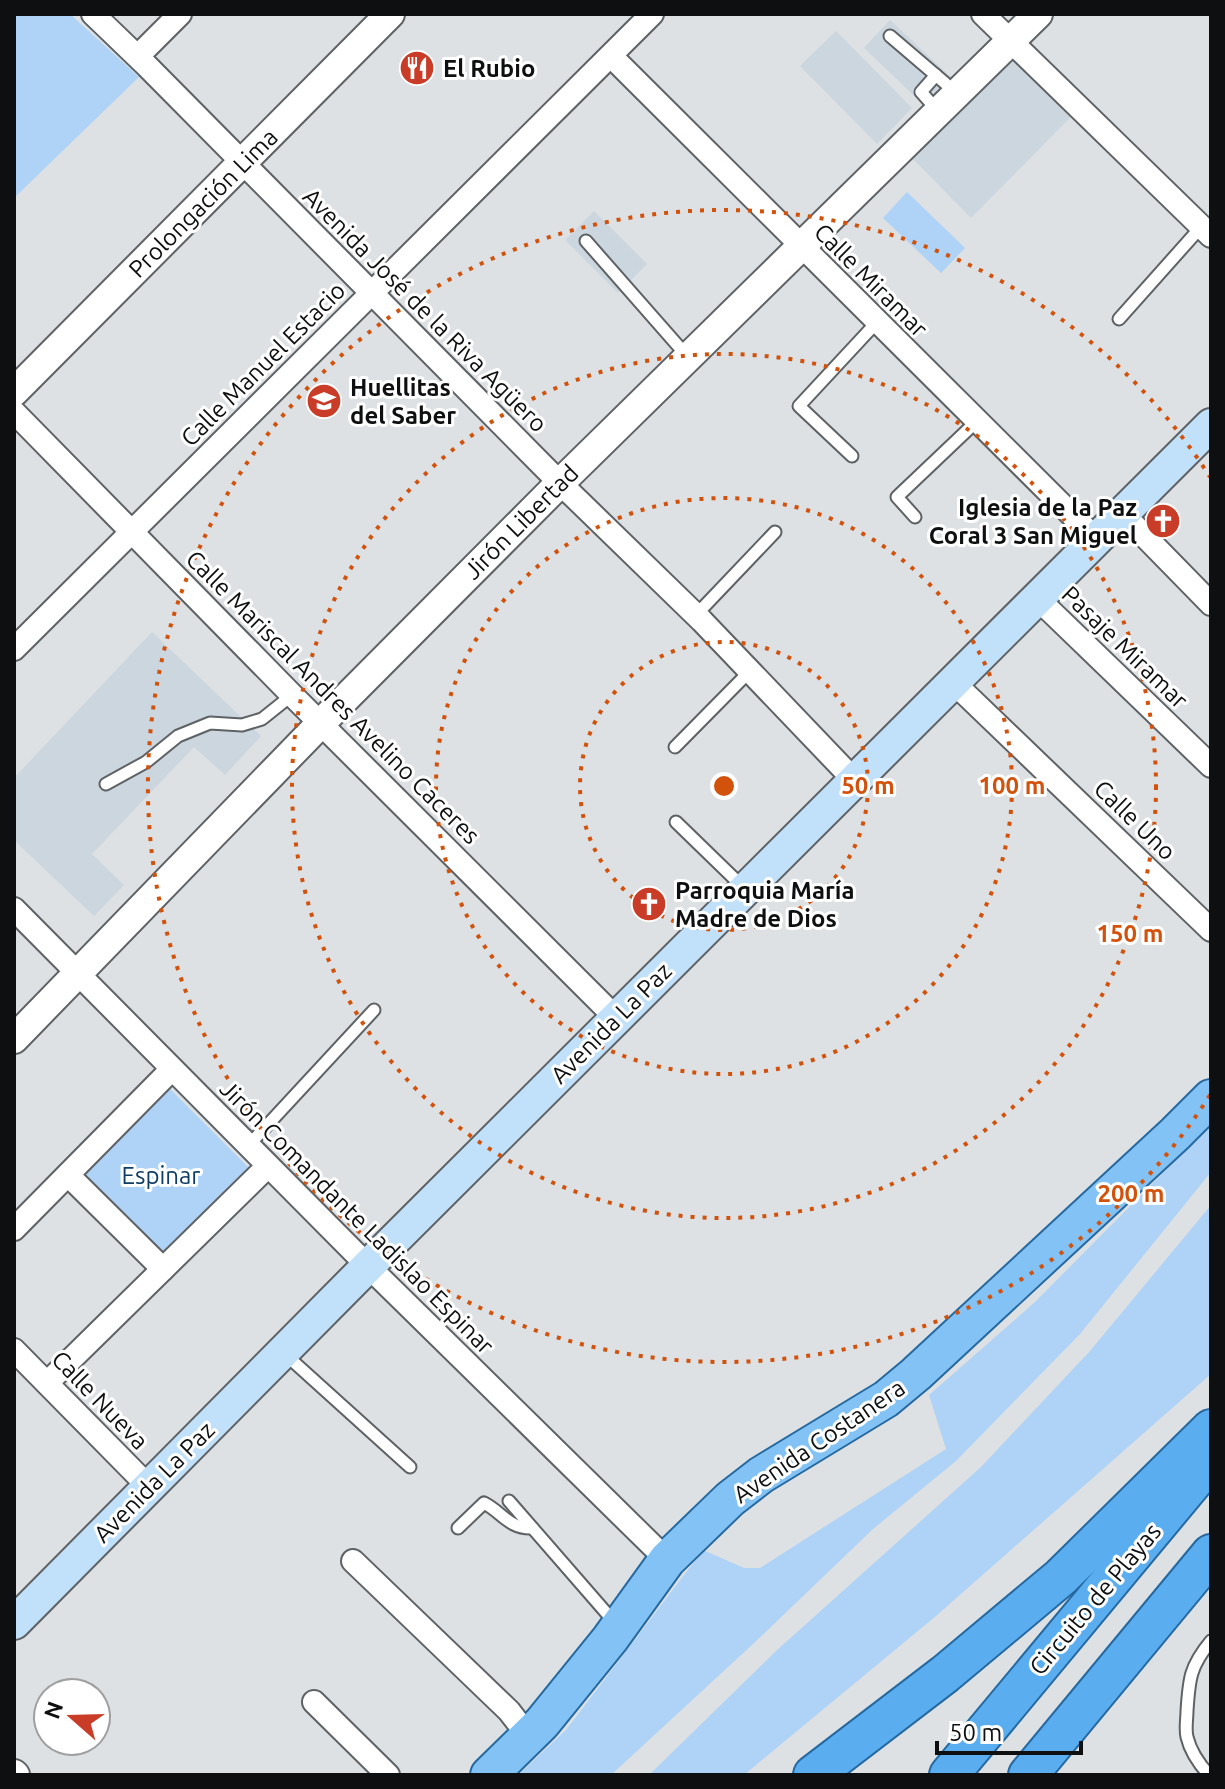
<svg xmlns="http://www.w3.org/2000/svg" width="1225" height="1789" font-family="Ubuntu,sans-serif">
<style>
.built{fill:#ccd6df}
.green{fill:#afd3f6}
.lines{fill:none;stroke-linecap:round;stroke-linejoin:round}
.service-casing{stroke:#5e6265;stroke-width:15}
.minor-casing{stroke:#5e6265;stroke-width:26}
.tertiary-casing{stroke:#5e6265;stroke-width:32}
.secondary-casing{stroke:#5e6265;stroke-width:36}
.primary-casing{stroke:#2569a0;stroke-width:40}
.trunk-casing{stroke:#2569a0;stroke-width:42}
.service{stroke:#fff;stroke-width:11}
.minor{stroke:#fff;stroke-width:22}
.tertiary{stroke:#fff;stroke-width:28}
.secondary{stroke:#c1e0fa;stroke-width:32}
.primary{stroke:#83c2f4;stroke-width:36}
.trunk{stroke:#5aaef0;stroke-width:38}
.ring{fill:none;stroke:#d2520c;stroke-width:4;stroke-dasharray:4 8}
.labels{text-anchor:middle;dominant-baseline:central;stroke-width:6;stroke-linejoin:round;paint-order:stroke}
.poi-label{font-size:24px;font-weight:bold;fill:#0e0f10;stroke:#fff;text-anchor:start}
.street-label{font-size:24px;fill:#0e0f10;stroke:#fff}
.park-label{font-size:24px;fill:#0e3d64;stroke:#fff}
.centre{fill:#d2520c;stroke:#fff;stroke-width:4}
.ring-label{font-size:24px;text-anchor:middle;font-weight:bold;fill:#d2520c;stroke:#fff;stroke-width:6;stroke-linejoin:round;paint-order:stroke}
</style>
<rect width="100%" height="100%" fill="#dde1e4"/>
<g class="built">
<polygon points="890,20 953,79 926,107 864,48"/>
<polygon points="836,31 912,108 877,144 800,66"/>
<polygon points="1012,57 1071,117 971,218 912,158"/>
<polygon points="594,211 647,264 618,293 565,240"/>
<polygon points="152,632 261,736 225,775 194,747 92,854 124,885 94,916 14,840 14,778"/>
</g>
<g class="green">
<polygon points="14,14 70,14 139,77 14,198"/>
<polygon points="907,192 965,248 941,273 883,218"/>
<polygon points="165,1084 251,1170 157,1265 71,1179"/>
<polygon points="1211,1122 1211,1172 1080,1334 956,1461 873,1529 753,1644 611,1775 518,1775 566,1730 703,1550 744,1568 760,1568 946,1449 929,1395 1035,1302 1161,1175"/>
<polygon points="1211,1205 1211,1374 936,1616 744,1775 649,1775 776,1651 981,1467 1090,1351"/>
</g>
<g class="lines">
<defs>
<g id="service">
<polyline points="890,36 945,83 955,94"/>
<polyline points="936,75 921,92 938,111"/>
<polyline points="586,241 687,356"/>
<polyline points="1119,319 1201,227"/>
<polyline points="852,456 799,406 877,322"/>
<polyline points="915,517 897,497 977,421"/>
<polyline points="696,615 775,532"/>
<polyline points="675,747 750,671"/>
<polyline points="106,784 146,762 178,736 210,723 242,725 262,719 292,695"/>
<polyline points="676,822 745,889"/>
<polyline points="248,1146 374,1010"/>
<polyline points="286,1355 410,1467"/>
<polyline points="509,1501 616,1624"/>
<path d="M458,1528L484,1503C502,1512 509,1529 532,1528"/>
<path d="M1209,1775C1200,1765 1190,1750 1187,1737C1185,1729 1187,1719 1187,1711C1189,1679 1190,1666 1211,1641"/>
</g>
<g id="minor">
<polyline points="93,14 147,66 560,483 702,621 854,780"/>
<polyline points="983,14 1211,236"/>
<polyline points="138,56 180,14"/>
<polyline points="611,56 1096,539"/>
<polyline points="14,412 292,695 616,1018"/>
<polyline points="1122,513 1211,604"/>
<polyline points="1037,598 1211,766"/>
<polyline points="14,649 652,14"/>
<polyline points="953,682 1211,930"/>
<polyline points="14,909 368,1266 667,1560"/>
<polyline points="68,1175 163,1269"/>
<polyline points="14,1229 172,1069"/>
<polyline points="14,1350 149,1487"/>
<polyline points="47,1383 268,1166"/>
<polyline points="353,1561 509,1711 529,1737"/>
<polyline points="314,1702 388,1775"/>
</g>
<g id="tertiary">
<polyline points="14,392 390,14"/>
<polyline points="14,1039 321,723 560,483 1038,14"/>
<polyline points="14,1774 15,1775"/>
</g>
<polyline id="secondary" points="14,1623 368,1266 1211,425"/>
<polyline id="primary" points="489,1775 542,1723 610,1639 667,1560 730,1499 761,1475 886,1399 916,1374 1175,1134 1211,1098"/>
<g id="trunk">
<polyline points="813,1775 945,1674 1061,1577 1211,1429"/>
<polyline points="949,1775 1211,1460"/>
<polyline points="1028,1775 1211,1554"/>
</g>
</defs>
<use href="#service" class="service-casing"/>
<use href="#minor" class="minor-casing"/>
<use href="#tertiary" class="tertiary-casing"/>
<use href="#secondary" class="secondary-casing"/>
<use href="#primary" class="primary-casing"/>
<use href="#trunk" class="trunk-casing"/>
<use href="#service" class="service"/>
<use href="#minor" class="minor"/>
<use href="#tertiary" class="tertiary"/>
<use href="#secondary" class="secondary"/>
<use href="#primary" class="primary"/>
<use href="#trunk" class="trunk"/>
</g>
<g class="ring">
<circle cx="724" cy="786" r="144"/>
<circle cx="724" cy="786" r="288"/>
<circle cx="724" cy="786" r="432"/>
<path d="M1210 1095A576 576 0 1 1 1210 477"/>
</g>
<defs>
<symbol id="restaurant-disc" viewBox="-11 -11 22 22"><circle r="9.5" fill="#c93d28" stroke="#fff"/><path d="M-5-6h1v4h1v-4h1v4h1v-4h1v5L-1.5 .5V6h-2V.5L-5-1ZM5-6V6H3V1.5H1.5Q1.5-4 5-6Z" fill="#fff"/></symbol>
<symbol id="school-disc" viewBox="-11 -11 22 22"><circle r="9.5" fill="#c93d28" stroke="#fff"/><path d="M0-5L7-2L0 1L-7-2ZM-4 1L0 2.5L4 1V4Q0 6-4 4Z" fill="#fff"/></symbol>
<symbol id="church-disc" viewBox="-11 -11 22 22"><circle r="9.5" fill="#c93d28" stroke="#fff"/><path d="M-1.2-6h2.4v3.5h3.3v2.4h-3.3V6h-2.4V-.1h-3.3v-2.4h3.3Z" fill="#fff"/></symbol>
</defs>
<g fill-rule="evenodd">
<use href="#restaurant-disc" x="397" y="48" width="40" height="40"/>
<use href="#school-disc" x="304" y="381" width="40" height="40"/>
<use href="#church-disc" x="1143" y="501" width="40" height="40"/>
<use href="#church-disc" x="629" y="884" width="40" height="40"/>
</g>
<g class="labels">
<g class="poi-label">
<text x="443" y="68">El Rubio</text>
<text x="350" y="387">Huellitas<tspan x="350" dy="28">del Saber</tspan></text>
<text x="1137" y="507" text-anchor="end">Iglesia de la Paz<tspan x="1137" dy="28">Coral 3 San Miguel</tspan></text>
<text x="675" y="890">Parroquia María<tspan x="675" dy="28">Madre de Dios</tspan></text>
</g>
<g class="street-label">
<text transform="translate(203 203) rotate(-45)">Prolongación Lima</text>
<text transform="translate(871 280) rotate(45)">Calle Miramar</text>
<text transform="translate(425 310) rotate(45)">Avenida José de la Riva Agüero</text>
<text transform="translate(263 364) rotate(-45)">Calle Manuel Estacio</text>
<text transform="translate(521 522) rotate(-45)">Jirón Libertad</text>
<text transform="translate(1125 647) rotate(44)">Pasaje Miramar</text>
<text transform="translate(333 697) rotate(45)">Calle Mariscal Andres Avelino Caceres</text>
<text transform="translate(1135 820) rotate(44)">Calle Uno</text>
<text transform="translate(611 1023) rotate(-45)">Avenida La Paz</text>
<text transform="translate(357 1217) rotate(45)">Jirón Comandante Ladislao Espinar</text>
<text transform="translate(100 1400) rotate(46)">Calle Nueva</text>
<text transform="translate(819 1441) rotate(-34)">Avenida Costanera</text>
<text transform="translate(154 1482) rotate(-45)">Avenida La Paz</text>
<text transform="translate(1095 1599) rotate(-50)">Circuito de Playas</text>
</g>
<g class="park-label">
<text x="161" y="1175">Espinar</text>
</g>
</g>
<circle cx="724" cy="786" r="12" class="centre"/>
<g class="ring-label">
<text x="868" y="794">50 m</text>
<text x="1012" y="794">100 m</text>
<text x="1130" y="942">150 m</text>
<text x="1131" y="1202">200 m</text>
</g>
<rect width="1225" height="1789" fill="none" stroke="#0e0f10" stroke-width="32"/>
<g transform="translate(72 1717) rotate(290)"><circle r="38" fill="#ffffff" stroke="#9f9f9f" stroke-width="2"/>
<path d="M0-6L14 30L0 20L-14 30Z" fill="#c93d28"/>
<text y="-12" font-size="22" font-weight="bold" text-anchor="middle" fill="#0e0f10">N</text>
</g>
<path d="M937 1741v12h144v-12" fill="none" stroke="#0e0f10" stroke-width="4"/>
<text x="949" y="1741" font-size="24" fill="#0e0f10" stroke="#ffffff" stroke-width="6" paint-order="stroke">50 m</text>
</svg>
